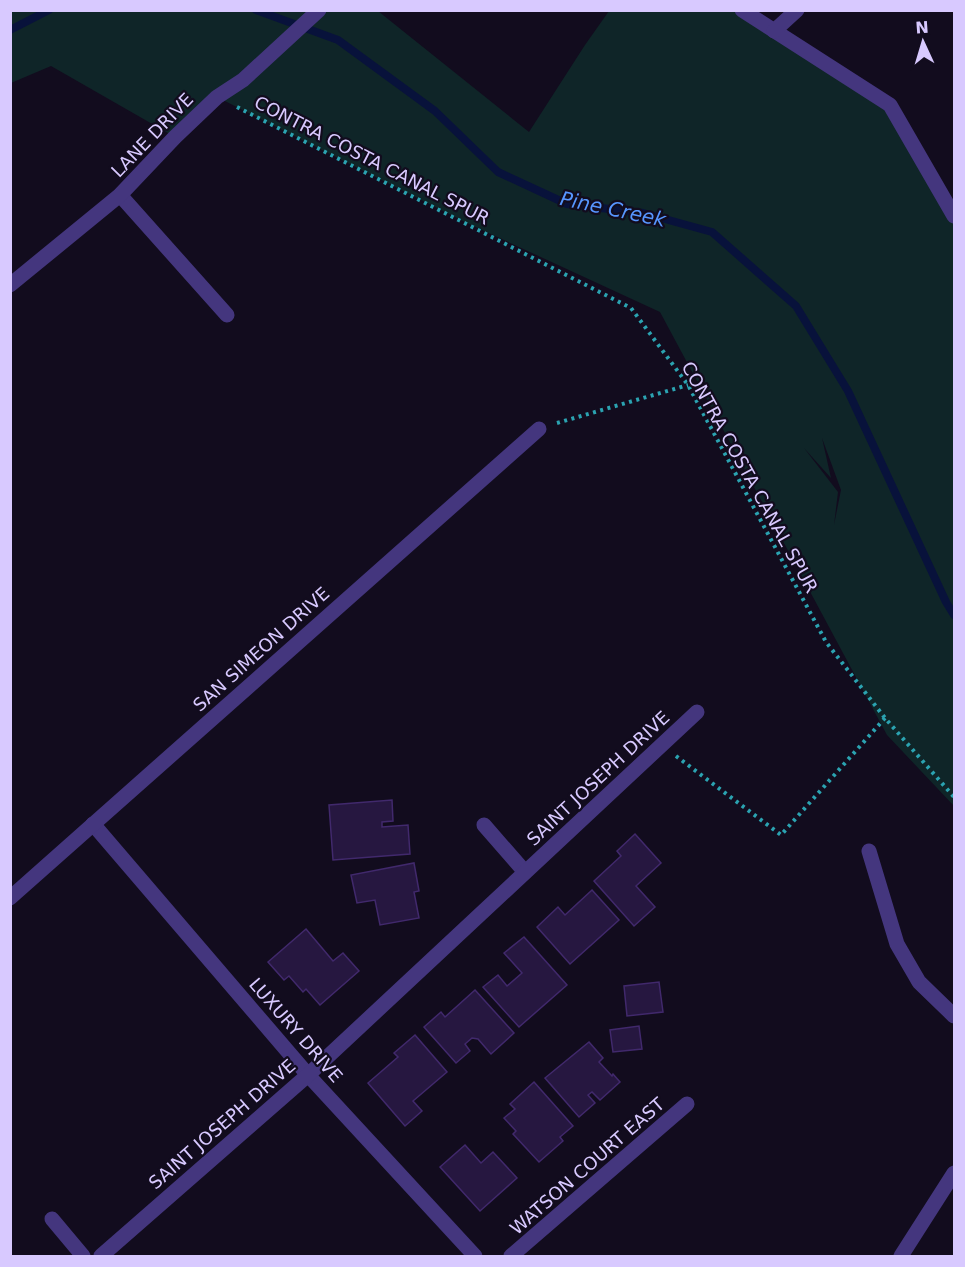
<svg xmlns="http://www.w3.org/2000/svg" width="965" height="1267" font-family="'DejaVu Sans',sans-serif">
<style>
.green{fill:#0f2528;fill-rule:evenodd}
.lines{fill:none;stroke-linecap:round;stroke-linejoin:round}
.stream{stroke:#08123b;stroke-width:8}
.building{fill:#261740;stroke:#41296c;stroke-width:1.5}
.path{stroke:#2ba3b1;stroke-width:4;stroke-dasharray:3 4.5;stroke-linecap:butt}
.minor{stroke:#44367e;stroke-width:15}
.labels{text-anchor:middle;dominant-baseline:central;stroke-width:4.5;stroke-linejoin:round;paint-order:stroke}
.street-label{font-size:18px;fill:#d8c9ff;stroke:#120c1e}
.water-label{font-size:20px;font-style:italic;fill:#5796ff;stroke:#120c1e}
</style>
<rect width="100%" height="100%" fill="#120c1e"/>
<path class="green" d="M10,11H378L529,132L585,45L609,11H742L890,105L954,216V806L887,735L660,312L467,223L217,97L175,137L51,66L11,83ZM822,438L841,490L834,525L838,492L804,448L831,478Z"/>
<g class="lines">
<g class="stream">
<polyline points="256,10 338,40 435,111 498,172 567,204 643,213 712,232 796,306 848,391 946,602 954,615"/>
<polyline points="10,30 49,10"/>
</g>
</g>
<g class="building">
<polygon points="392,800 393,821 382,822 382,827 408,825 410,854 333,860 329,805"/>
<polygon points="635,834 661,863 636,886 655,907 634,926 594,881 621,856 617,851"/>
<polygon points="414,863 419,891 414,892 419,918 380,925 375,900 357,903 351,875"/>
<polygon points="592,890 619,920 570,964 537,927 558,907 565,915"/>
<polygon points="306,929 333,961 343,953 359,971 320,1005 306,989 303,992 289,976 284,980 268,962"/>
<polygon points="524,937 567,985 519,1027 483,987 498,975 507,986 522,973 504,953"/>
<polygon points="659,982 663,1012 627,1016 624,986"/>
<polygon points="475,990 514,1033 491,1054 478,1039 472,1038 465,1044 470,1051 456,1063 424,1027 441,1012 445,1017"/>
<polygon points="639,1026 642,1049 613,1052 610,1030"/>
<polygon points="415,1035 447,1072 413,1101 422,1111 405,1126 368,1083 398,1057 394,1053"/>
<polygon points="589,1042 603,1058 599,1062 612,1076 613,1074 620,1082 600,1100 592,1092 588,1095 595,1103 579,1117 545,1078"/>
<polygon points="534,1082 573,1126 560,1137 563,1141 539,1162 513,1134 516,1131 504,1118 515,1109 510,1104"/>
<polygon points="465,1145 481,1163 493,1152 517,1178 480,1211 440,1167"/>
</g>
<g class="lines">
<g class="path">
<polyline points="237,107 631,308 688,385 826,642 885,718 954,797"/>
<polyline points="557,423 688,385"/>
<polyline points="676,756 781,835 885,718"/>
</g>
<g class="minor">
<polyline points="742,10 890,105 954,216"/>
<polyline points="774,31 797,10"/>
<polyline points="120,195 227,315"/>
<polyline points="10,285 120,195 175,137 217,97 243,80 319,10"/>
<polyline points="93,824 308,1075 475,1256"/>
<polyline points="484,825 525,872"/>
<polyline points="869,851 897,944 919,982 954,1016"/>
<polyline points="10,898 539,429"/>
<polyline points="52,1219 83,1256"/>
<polyline points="101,1256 308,1075 697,712"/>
<polyline points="511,1256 687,1104"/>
<polyline points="901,1256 954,1173"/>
</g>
</g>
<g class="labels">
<g class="street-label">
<text transform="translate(152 135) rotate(-46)">LANE DRIVE</text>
<text transform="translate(372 160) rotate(27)">CONTRA COSTA CANAL SPUR</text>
<text transform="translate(750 477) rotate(61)">CONTRA COSTA CANAL SPUR</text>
<text transform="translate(261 649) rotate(-42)">SAN SIMEON DRIVE</text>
<text transform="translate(598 778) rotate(-43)">SAINT JOSEPH DRIVE</text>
<text transform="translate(296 1030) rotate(49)">LUXURY DRIVE</text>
<text transform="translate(222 1124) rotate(-41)">SAINT JOSEPH DRIVE</text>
<text transform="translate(587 1166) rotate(-41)">WATSON COURT EAST</text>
</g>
<g class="water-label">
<text transform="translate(613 209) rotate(12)">Pine Creek</text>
</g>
</g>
<rect width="965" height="1267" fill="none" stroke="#d8c9ff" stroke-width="24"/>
<g transform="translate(923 42) rotate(356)" stroke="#120c1e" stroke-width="4.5" paint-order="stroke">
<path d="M0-4.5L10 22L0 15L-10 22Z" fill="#d8c9ff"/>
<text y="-9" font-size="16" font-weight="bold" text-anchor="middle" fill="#d8c9ff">N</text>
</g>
</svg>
